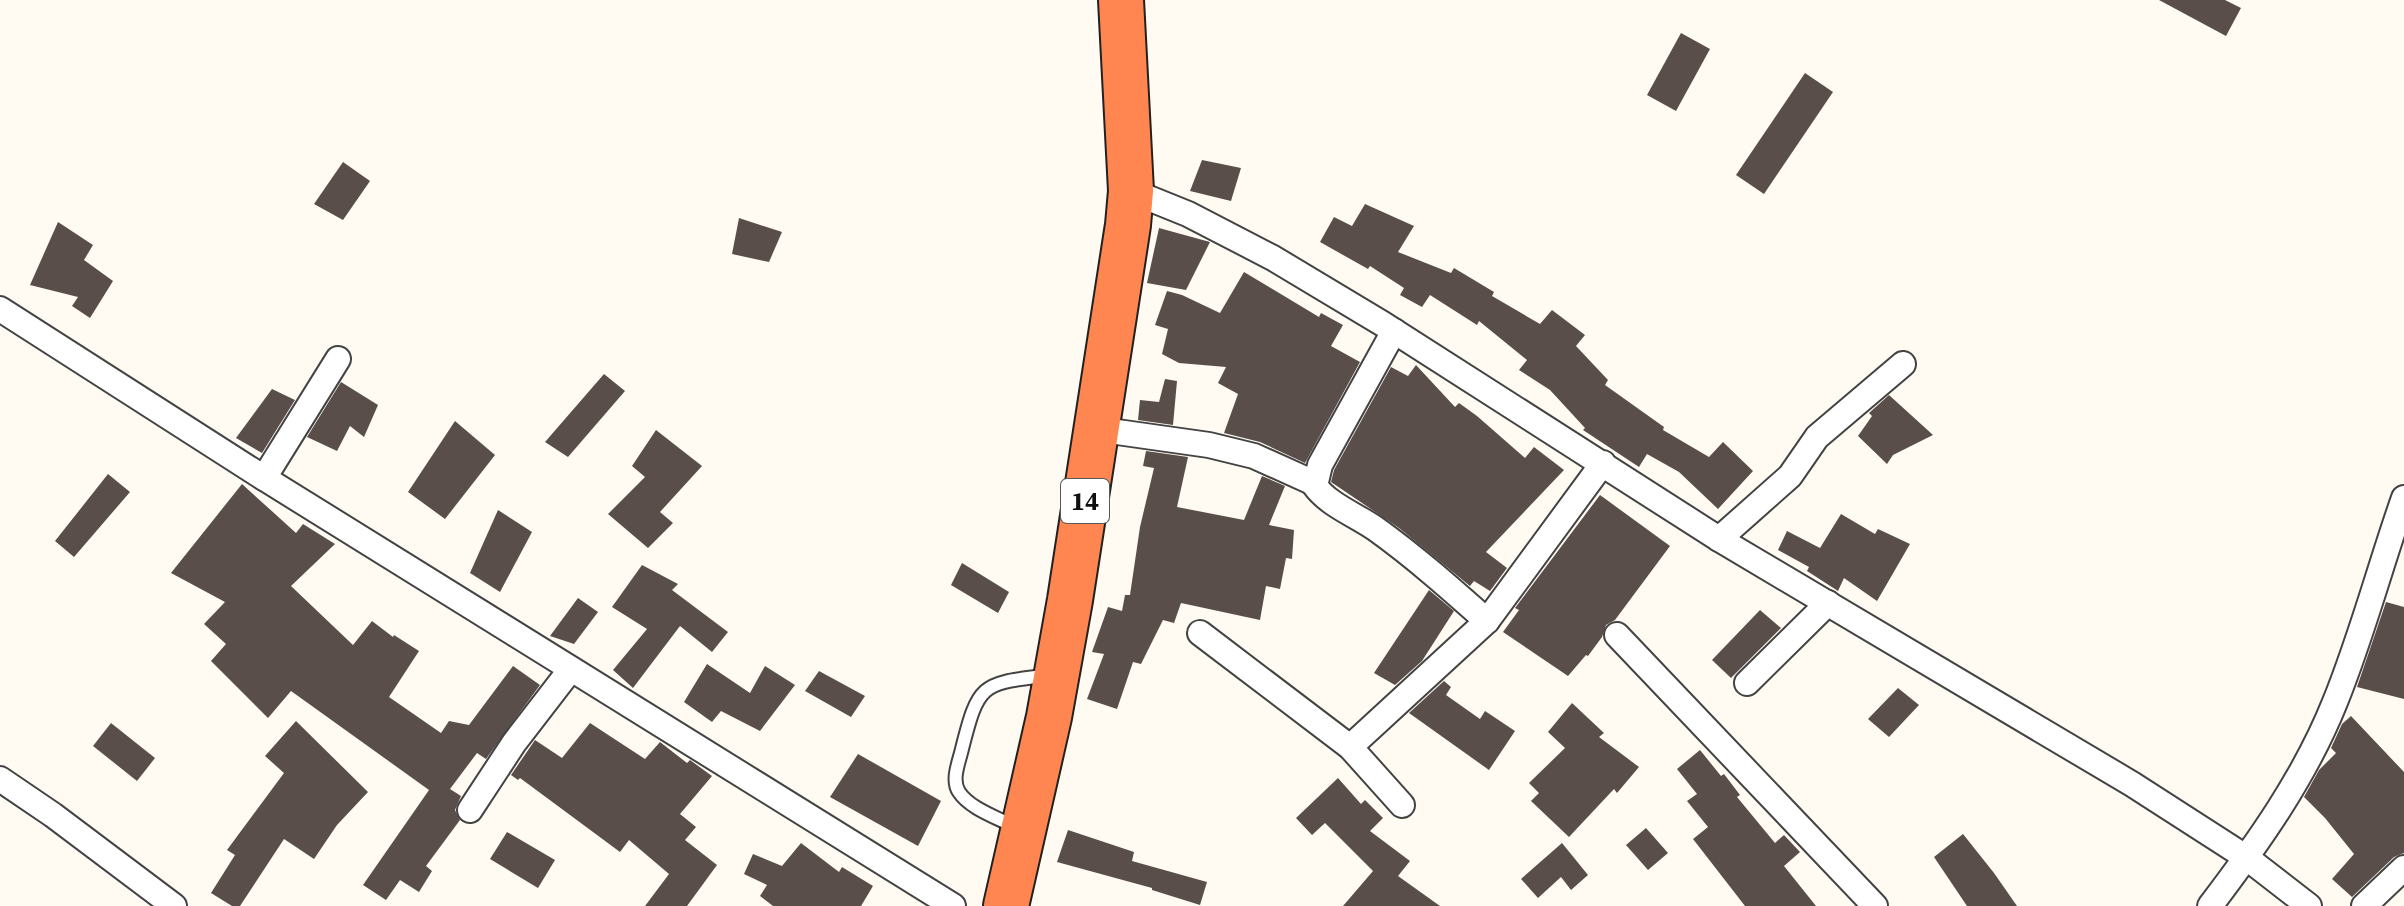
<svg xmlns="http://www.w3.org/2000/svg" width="2404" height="906" font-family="'Source Serif 4',serif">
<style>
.building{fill:#5a4e4b}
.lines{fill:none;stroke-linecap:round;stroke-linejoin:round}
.lane-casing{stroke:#434343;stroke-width:16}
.street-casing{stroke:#434343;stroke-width:28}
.highway-casing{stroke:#212121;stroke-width:48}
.lane{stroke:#fff;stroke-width:12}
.street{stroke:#fff;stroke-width:24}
.highway{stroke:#ff8650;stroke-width:44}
.labels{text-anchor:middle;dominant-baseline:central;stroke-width:8;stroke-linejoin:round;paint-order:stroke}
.shield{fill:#fff;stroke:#585858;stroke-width:2}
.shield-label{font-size:26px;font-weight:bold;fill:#101010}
</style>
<rect width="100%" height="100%" fill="#fffbf2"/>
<g class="building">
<polygon points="2159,0 2225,0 2241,8 2226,36"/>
<polygon points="1681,33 1710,49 1676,111 1647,95"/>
<polygon points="1805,73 1833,92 1764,194 1736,175"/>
<polygon points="1202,160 1241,168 1231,201 1190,191"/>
<polygon points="343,162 370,181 343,220 314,204"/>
<polygon points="1365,204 1414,226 1398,252 1451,273 1454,268 1494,292 1492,296 1540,324 1552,310 1585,335 1576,346 1608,380 1605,385 1664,427 1663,430 1709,457 1723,442 1753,471 1718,509 1679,472 1647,454 1639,467 1583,430 1585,428 1550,390 1519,370 1527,360 1479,321 1477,325 1430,295 1422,307 1400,295 1404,288 1370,266 1368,269 1320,242 1334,217 1352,226"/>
<polygon points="739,218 782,232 769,262 732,254"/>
<polygon points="58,222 93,245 84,260 113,281 90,318 72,306 78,297 30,285"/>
<polygon points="1159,228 1210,242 1186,290 1147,283"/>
<polygon points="1244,272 1319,317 1321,313 1343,325 1331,346 1360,362 1305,463 1260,442 1224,433 1238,394 1218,383 1226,367 1179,363 1162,354 1168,329 1155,325 1167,291 1182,295 1220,313"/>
<polygon points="1416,365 1455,407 1459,403 1477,416 1525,458 1534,447 1564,470 1486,552 1507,568 1490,591 1474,581 1470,586 1399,528 1331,482 1334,470 1391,367 1408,376"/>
<polygon points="604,374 625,391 568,457 545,442"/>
<polygon points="1165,379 1177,381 1173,425 1138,420 1140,400 1159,402"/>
<polygon points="341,382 378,405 364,437 350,426 337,451 307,437"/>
<polygon points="272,389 295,400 262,453 236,438"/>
<polygon points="1889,395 1933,435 1893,455 1887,464 1858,436 1872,416 1869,413"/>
<polygon points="455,421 495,455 445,519 408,492"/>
<polygon points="656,430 702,466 660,512 673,523 648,548 608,514 645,477 632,466"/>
<polygon points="1146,451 1188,457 1177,507 1244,520 1262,476 1285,486 1269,525 1294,530 1292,559 1286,558 1280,589 1266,586 1260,620 1181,603 1174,623 1163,620 1141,664 1133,662 1117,709 1087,699 1104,654 1092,652 1108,607 1122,611 1125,595 1130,595 1140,527 1154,468 1143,466"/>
<polygon points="108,474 130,492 74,557 55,541"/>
<polygon points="242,484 296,533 303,524 335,544 291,586 353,645 372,621 393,637 394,635 419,651 389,697 441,733 449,721 469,725 513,666 540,685 486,759 477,753 450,789 461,796 455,810 460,820 426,866 432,871 419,892 400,880 386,900 363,885 429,790 291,691 268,718 211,661 226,644 204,624 225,602 171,573"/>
<polygon points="1600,495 1670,546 1615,620 1606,625 1602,637 1588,656 1586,655 1568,676 1503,632 1519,610 1515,608"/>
<polygon points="498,510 532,532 500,592 470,573"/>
<polygon points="1841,514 1875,534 1878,529 1910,544 1877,601 1844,578 1838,591 1807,571 1809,567 1778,550 1787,531 1820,548"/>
<polygon points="962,563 1009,592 998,613 951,585"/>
<polygon points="642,565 678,584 672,590 728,632 712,652 680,626 633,688 613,670 647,629 612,607"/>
<polygon points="1429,590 1454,611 1422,661 1395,685 1374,673"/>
<polygon points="578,598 598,612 574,644 550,636"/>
<polygon points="2386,602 2404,607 2404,699 2357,687"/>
<polygon points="1760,610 1781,628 1731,678 1712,660"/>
<polygon points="707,664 750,693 765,666 795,685 760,731 721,711 712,722 684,702"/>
<polygon points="819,671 865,696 851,717 805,691"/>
<polygon points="1444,681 1451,687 1446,695 1480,719 1485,711 1515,731 1489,770 1409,713"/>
<polygon points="1898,688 1919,705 1889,737 1868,719"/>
<polygon points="1572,703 1604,733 1599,737 1639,767 1617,793 1614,789 1569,837 1531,801 1539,793 1529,783 1565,748 1548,732"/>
<polygon points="2351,716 2404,772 2404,853 2394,857 2352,897 2332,879 2354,854 2325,818 2304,797 2319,770 2336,753 2331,748 2342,724"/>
<polygon points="296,721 368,792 337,825 314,859 284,839 240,906 232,906 211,893 235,855 227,850 284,773 265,756"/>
<polygon points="111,723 155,758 137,781 93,746"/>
<polygon points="590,723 645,759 660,742 687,763 690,760 712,776 680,814 696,827 685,840 717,865 687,906 645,906 669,874 629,840 620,852 520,778 518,780 511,775 535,740 562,758"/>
<polygon points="1700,750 1721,776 1724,774 1740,795 1737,797 1775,843 1784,835 1800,852 1784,866 1816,906 1745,906 1693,839 1708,827 1687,801 1697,794 1677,769"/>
<polygon points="858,754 941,801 918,846 830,797"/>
<polygon points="1338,778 1361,804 1365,800 1383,818 1370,831 1410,861 1398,876 1440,906 1343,906 1373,871 1325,823 1312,835 1296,818"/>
<polygon points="1646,828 1668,853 1648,870 1626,845"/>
<polygon points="1068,830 1134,852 1132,861 1207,882 1200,905 1152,890 1152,888 1057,862"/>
<polygon points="507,832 555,860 538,888 490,859"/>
<polygon points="1963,834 1994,873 2017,906 1967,906 1934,857"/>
<polygon points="801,843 839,872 842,867 873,886 861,906 773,906 760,896 767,885 744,874 753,854 782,866"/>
<polygon points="1562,843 1588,875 1571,890 1561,877 1538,898 1521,879"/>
</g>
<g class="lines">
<defs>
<path id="lane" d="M1017,828C999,818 970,809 959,792C951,780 959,762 962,749C979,681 982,684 1050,675"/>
<g id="street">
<polyline points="1131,191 1188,214 1273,258 1383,324 1719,539 2132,784 2247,858 2309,906"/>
<polyline points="0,309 264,478 953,906"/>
<path d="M1394,331L1320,465L1315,486C1329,505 1356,515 1376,529C1415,557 1451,589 1487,621"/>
<polyline points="1096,429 1209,445 1254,456 1314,483"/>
<polyline points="264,478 338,359"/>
<polyline points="1719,539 1790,476 1817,437 1903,364"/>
<polyline points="1200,633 1350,747 1402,805"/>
<polyline points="1617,635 1875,906"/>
<polyline points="1747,683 1828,603"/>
<polyline points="1350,747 1487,621 1603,463"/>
<polyline points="0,779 53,815 174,906"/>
<polyline points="470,810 514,743 571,669"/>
<path d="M2210,906C2258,843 2305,777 2335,702C2362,636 2380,566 2404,498"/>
<polyline points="2364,906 2404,868"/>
</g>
<polyline id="highway" points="1006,906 1049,717 1070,600 1128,225 1131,191 1121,0"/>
</defs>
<use href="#lane" class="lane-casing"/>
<use href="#street" class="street-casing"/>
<use href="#highway" class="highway-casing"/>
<use href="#lane" class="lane"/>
<use href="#street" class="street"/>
<use href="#highway" class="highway"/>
</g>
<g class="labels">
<rect class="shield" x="1061" y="479" width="48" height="44" rx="6"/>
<g class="shield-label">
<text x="1085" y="501">14</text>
</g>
</g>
</svg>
